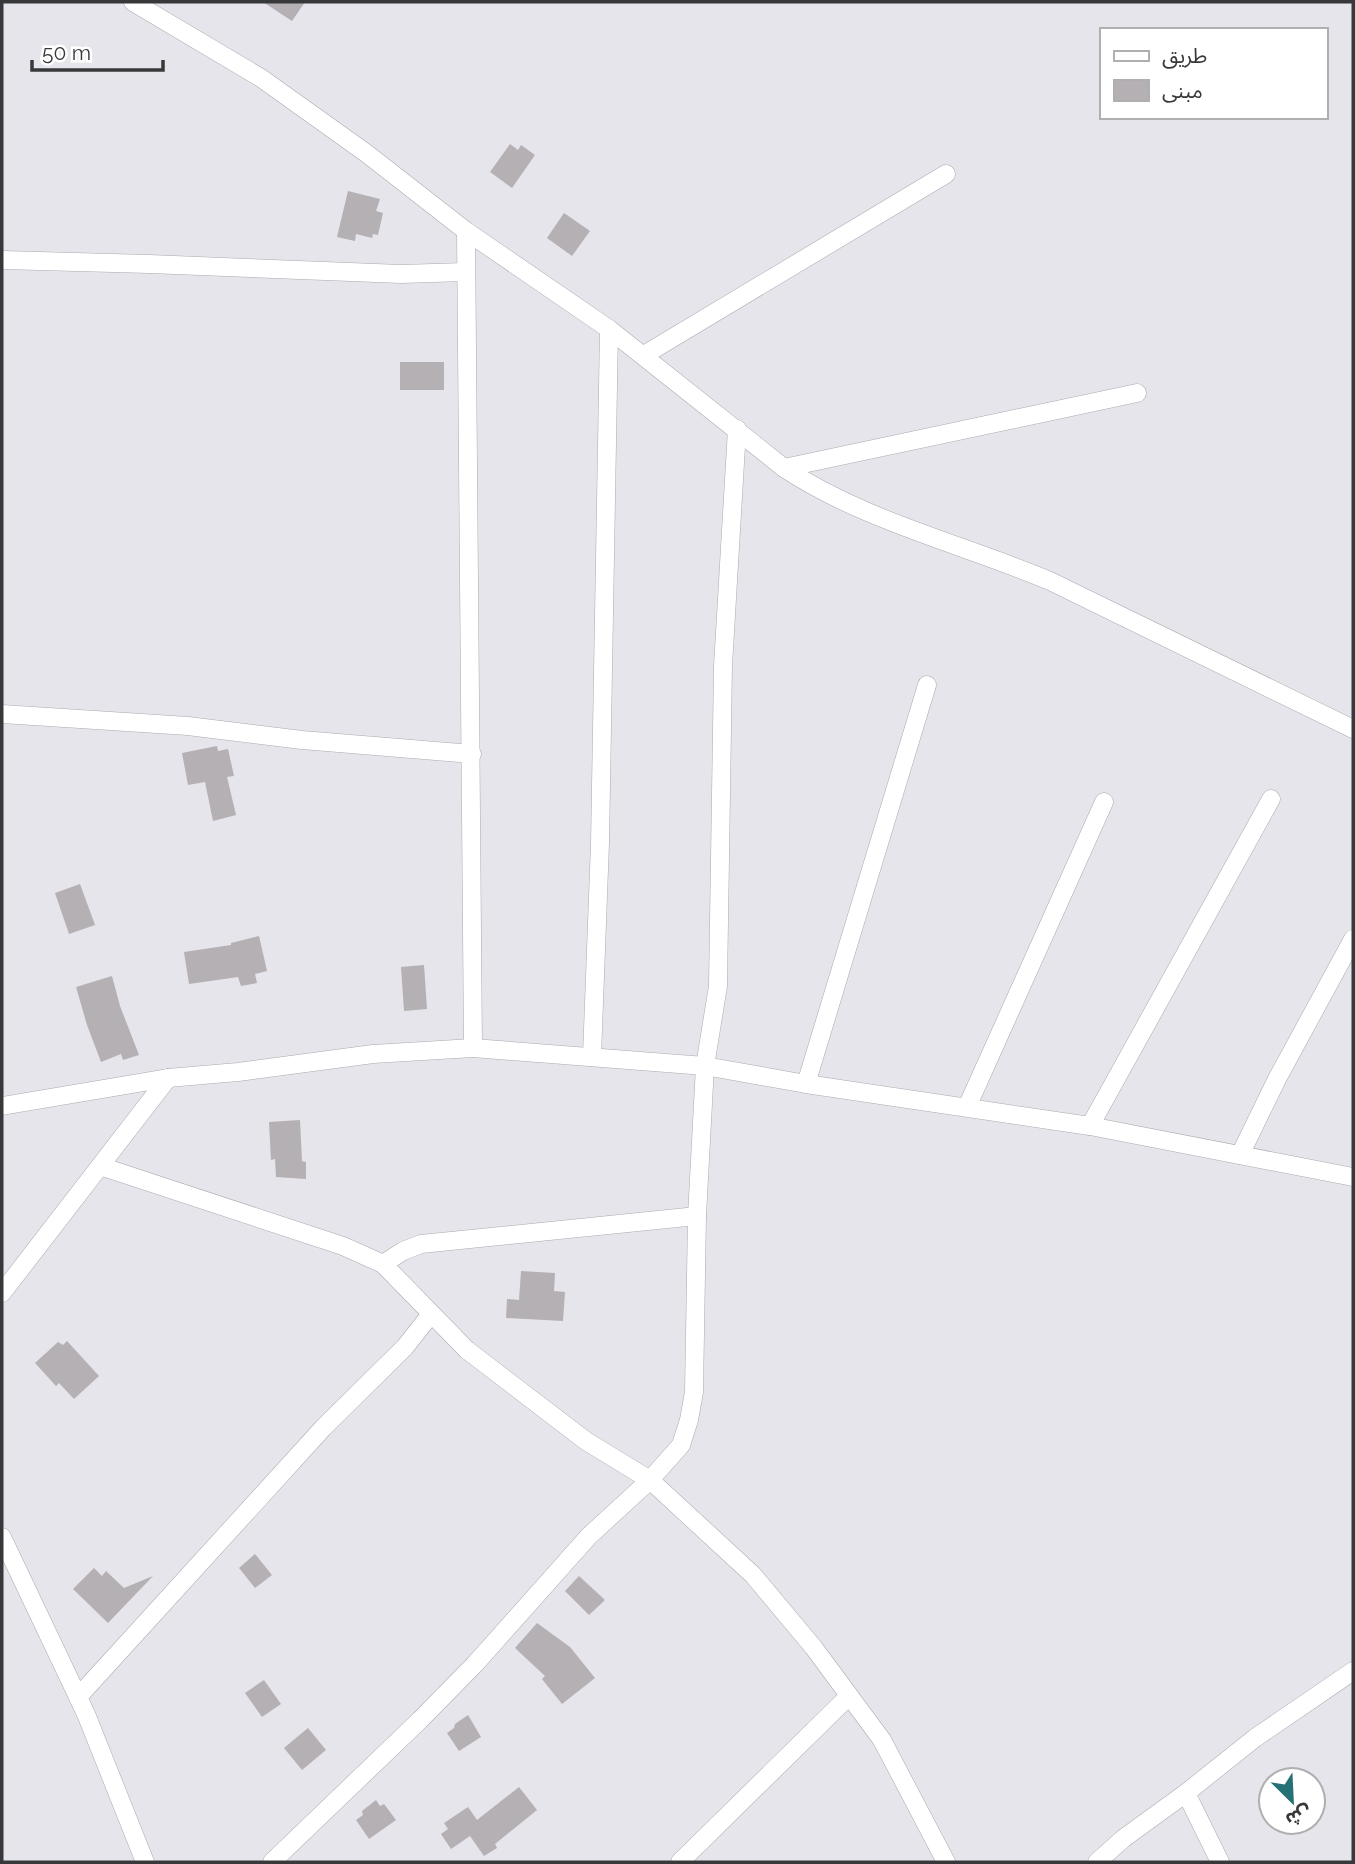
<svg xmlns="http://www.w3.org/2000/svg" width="1355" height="1864" font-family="Raleway,'Noto Sans Arabic',sans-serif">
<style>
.building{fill:#b5b0b3}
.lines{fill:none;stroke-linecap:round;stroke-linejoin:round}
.minor-casing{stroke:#aaaab0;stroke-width:19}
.minor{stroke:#fff;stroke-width:18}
</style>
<rect width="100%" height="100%" fill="#e5e5eb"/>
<g class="building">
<polygon points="263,2 305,2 292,21"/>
<polygon points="510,144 518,150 521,145 535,155 512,188 490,172"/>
<polygon points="348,191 380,199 376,211 383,213 378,235 373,234 372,238 356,234 355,241 337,237"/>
<polygon points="564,213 590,231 572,256 547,238"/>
<rect x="400" y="362" width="44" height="28"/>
<polygon points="217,746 218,751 228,749 234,776 227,777 236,815 213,821 205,782 188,785 182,753"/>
<polygon points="80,884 95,925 69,934 55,893"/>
<polygon points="259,936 267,971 255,974 257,983 241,986 238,977 189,984 184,952 231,945 231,943"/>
<polygon points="424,965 427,1009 404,1011 401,967"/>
<polygon points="112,976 120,1006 139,1055 123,1060 121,1054 101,1062 87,1025 76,987"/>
<polygon points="300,1120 302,1161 306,1162 306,1179 276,1177 275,1159 271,1160 269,1122"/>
<polygon points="521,1271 555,1273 554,1291 565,1292 563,1321 506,1318 507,1299 519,1300"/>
<polygon points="67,1341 99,1376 74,1399 59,1383 56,1386 35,1363 58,1342 63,1345"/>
<polygon points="255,1554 272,1575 255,1588 239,1568"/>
<polygon points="94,1568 102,1576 106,1571 124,1588 153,1576 108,1623 73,1589"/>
<polygon points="579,1576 605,1600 589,1615 565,1591"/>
<polygon points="537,1623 570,1647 595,1678 562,1704 542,1679 545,1676 515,1648"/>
<polygon points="264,1680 281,1704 262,1717 245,1693"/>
<polygon points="468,1715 481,1737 459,1751 447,1733 454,1728 455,1724"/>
<polygon points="308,1728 326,1750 302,1770 284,1748"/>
<polygon points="519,1787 537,1810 495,1844 497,1848 484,1856 470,1836 451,1849 441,1834 448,1829 444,1823 468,1807 477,1820"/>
<polygon points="376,1800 380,1806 384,1804 396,1820 369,1839 356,1820 363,1815 362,1811"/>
</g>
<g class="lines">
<defs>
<g id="minor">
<path d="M133,2L261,78L366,153L466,231L609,329L784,468C864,521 962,544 1050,581L1353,729"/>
<polyline points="466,231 473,1048"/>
<polyline points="2,260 149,264 401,274 465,272"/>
<polyline points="644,355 946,174"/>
<polyline points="784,468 1137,393"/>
<polyline points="2,714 188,726 302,740 472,754"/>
<polyline points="592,1056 600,843 609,329"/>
<polyline points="806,1084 927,685"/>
<polyline points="2,1106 168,1078 238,1072 373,1054 473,1048 705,1066 806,1084 1090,1126 1353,1177"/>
<polyline points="967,1107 1104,802"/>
<polyline points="1090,1126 1271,799"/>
<polyline points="1240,1155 1277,1079 1353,939"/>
<polyline points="100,1166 343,1246 383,1264 467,1350 586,1441 650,1480 753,1575 814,1648 882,1740 946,1862"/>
<polyline points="383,1264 403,1251 421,1244 697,1216"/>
<polyline points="2,1293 168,1078"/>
<polyline points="2,1537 86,1714 145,1862"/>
<polyline points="78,1697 323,1428 405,1347 431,1314"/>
<polyline points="1186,1793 1220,1862"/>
<polyline points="272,1862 420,1720 475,1664 589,1536 650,1480 681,1445 689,1420 694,1392 697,1216 705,1066 718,986 723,666 737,429"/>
<polyline points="680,1862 849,1696"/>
<polyline points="1097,1862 1124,1838 1186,1793 1255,1738 1353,1671"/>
</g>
</defs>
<use href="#minor" class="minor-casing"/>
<use href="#minor" class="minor"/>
</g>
<rect width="1355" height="1864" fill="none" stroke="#37383a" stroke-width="7"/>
<rect x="1100" y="28" width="228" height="91" fill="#ffffff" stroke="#afafb0" stroke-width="2"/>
<rect x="1114" y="51" width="35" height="10" fill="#ffffff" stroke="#afafb0" stroke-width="2"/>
<text x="1162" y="63" font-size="21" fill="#37383a">طريق</text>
<rect x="1114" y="80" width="35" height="21" fill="#b5b0b3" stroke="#afafb0" stroke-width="2"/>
<text x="1162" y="98" font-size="21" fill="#37383a">مبنى</text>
<g transform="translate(1292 1801) rotate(156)"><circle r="33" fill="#ffffff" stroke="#afafb0" stroke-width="2"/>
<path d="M0-5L12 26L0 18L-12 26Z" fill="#267175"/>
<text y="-10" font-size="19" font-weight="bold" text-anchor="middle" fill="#37383a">ش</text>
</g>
<path d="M32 60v10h131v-10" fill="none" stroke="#37383a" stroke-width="3.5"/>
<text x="42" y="60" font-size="21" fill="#37383a" stroke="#ffffff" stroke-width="5" paint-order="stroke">50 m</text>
</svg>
